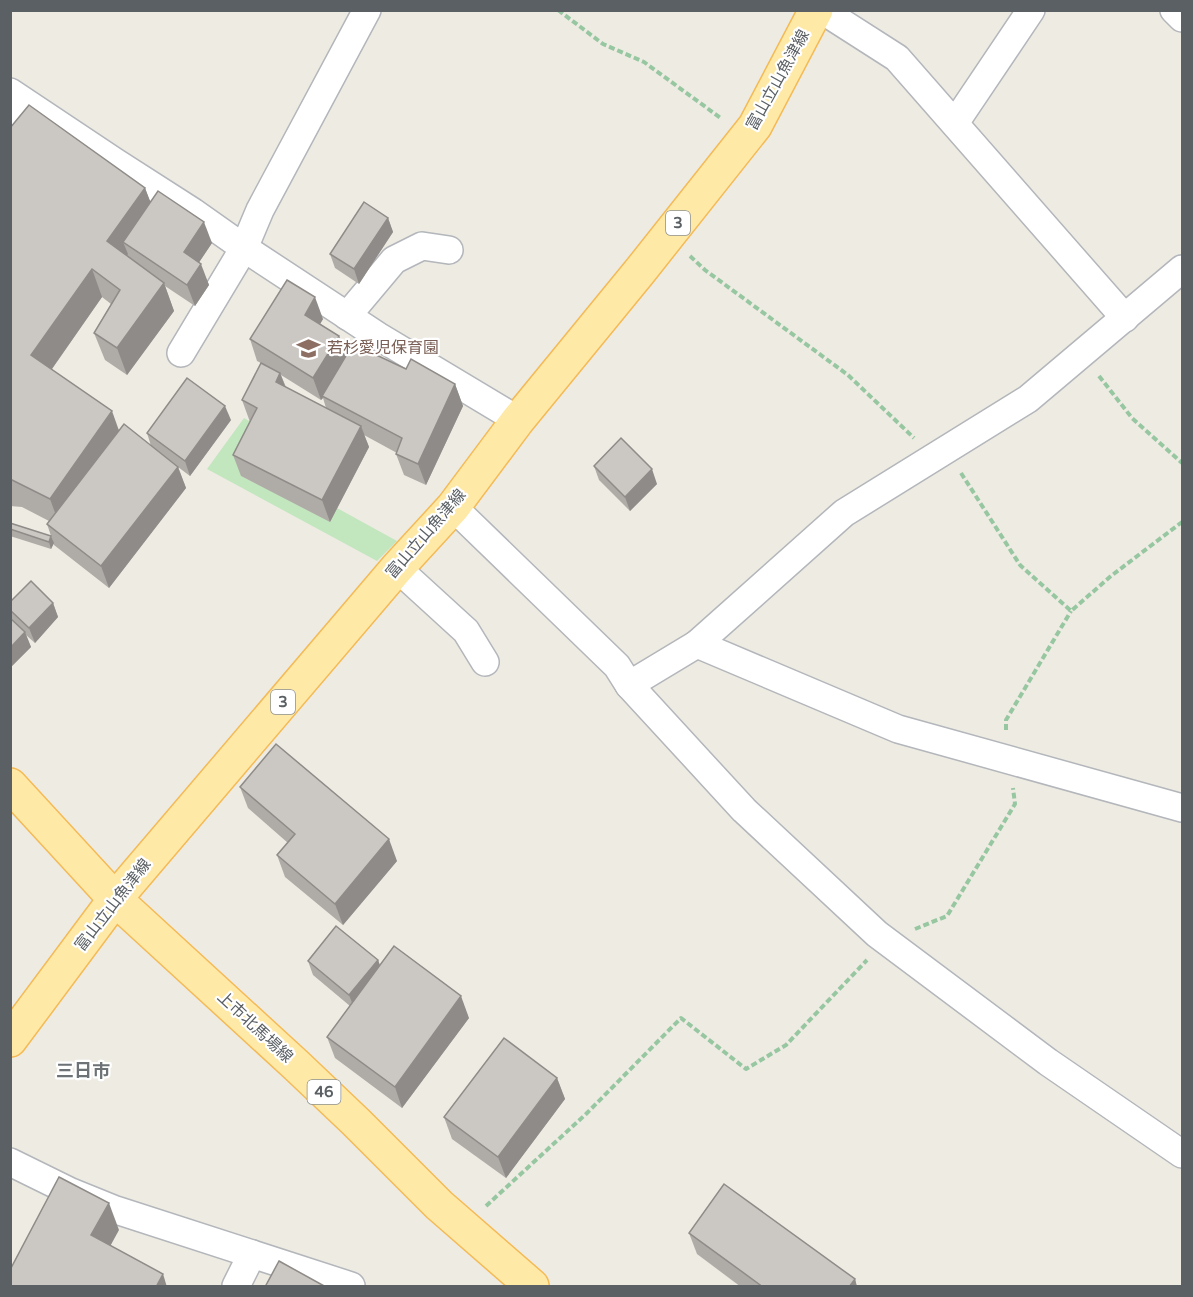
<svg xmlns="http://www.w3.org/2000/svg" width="1193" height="1297" font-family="'Varela Round','Noto Sans JP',sans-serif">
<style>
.green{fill:#c2e6be}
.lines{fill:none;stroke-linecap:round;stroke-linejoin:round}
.minor-casing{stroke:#b3b6ba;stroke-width:30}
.primary-casing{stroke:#f4ba56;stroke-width:36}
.path{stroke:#97c7a1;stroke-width:4;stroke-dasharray:6 3;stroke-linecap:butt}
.minor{stroke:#fff;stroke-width:27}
.primary{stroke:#ffe9a7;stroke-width:33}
.wall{fill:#afaba7;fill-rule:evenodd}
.shaded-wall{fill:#8e8b88}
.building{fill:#cbc7c2;stroke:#8e8b88;stroke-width:1.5}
.labels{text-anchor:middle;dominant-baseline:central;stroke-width:4.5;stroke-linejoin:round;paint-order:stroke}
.shield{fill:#fff;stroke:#8c9092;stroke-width:1.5}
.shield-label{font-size:15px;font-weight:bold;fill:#5b6064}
.street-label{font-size:16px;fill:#5b6064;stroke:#fff}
.education-label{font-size:16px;fill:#785e54;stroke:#fff;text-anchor:start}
.neighbourhood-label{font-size:18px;font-weight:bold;fill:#6c7276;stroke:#fff}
</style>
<rect width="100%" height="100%" fill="#eeebe3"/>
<polygon class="green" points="244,418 265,430 241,476 330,521 337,508 397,541 377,561 207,469"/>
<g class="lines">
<defs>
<g id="minor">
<polyline points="822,10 897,58 1125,318"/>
<polyline points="1174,10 1182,18"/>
<polyline points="10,92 115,162 193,212 244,248 378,336 518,420"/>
<polyline points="955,123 1031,10"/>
<polyline points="10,125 27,104"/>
<polyline points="347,316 394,260 422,246 449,250"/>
<polyline points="181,353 244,248 260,210 367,10"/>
<polyline points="453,507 617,666 629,685 744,810 877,934 1048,1062 1182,1154"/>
<polyline points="397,568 466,631 485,662"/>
<polyline points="697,644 898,729 1182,808"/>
<polyline points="629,685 697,644 844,513 1028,399 1182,269"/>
<polyline points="10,1162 71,1192 113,1209 351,1286"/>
<polyline points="236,1286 252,1254"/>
</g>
<g id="primary">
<polyline points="10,785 115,899 296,1065 356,1122 439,1205 532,1286"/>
<polyline points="10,1040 115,899 397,568 453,507 518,420 640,271 755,126 816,10"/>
</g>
</defs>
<use href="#minor" class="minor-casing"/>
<use href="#primary" class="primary-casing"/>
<g class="path">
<polyline points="558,10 603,44 644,62 722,119"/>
<polyline points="690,256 705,270 848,375 914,438"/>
<polyline points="1099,376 1132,418 1182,463"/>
<polyline points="961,473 1020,565 1071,611 1111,576 1182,522"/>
<polyline points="1006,730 1006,720 1071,611"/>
<polyline points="915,929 947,916 1015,804 1013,788"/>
<polyline points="486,1206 586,1114 681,1018 746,1069 786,1045 867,960"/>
</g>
<use href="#minor" class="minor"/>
<use href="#primary" class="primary"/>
</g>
<g class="wall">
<polygon points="10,128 145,188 150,202 212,243 199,262 209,285 195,306 165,286 174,311 127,375 105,360 94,333 111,304 102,297 52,369 119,430 151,446 147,433 231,420 190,476 178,467 186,488 109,588 54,545 47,524 49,521 22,507 10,506"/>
<polygon points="388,218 393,232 359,284 335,268 330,254"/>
<path d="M323,319L320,324L339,336L346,355L406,369L455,384L463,406L426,485L404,475L396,454L397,453L364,435L369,447L330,522L241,476L233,455L250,422L242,400L261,363L257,361L250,339ZM281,375L321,400L323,398L326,408L286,387Z"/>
<polygon points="594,466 657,484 630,511 599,480"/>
<polygon points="10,523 54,543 51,549 10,536"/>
<polygon points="10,602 53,603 58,617 35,643 26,635 31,647 10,668"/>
<polygon points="240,787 397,861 343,925 285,877 277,855 288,843 248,808"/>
<polygon points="378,960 380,965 469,1018 402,1108 335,1058 327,1037 350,1006 313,975 308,961"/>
<polygon points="557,1078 565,1099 506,1178 452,1139 444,1117"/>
<polygon points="689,1233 855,1279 857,1287 741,1287 697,1254"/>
</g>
<g class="shaded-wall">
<polygon points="145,188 156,216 123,242 128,254 117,269 107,241"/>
<polygon points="388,218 393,232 359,284 354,269"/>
<polygon points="204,222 212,243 192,273 184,252"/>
<polygon points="201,264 209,285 195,306 187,285"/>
<polygon points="92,269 102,297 42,383 31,355"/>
<polygon points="164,283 174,311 127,375 117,348"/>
<polygon points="315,297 323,319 313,336 305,315"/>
<polygon points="339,336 347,358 322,396 323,398 321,400 313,378"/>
<polygon points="280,373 288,394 276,382"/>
<polygon points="455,384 463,406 426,485 418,464"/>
<polygon points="225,406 231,420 190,476 185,461"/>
<polygon points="112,411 122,439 60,526 50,499"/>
<polygon points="361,426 369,447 330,522 322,500"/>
<polygon points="178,467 186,488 109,588 101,566"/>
<polygon points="652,469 657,484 630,511 625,497"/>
<polygon points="51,536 54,543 51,549 49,542"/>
<polygon points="53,603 58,617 35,643 29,628"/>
<polygon points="25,632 31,647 10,668 10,648"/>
<polygon points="389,839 397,861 343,925 335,904"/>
<polygon points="378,960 383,975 355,1010 349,995"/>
<polygon points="461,996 469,1018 402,1108 395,1087"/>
<polygon points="557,1078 565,1099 506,1178 498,1157"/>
<polygon points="109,1203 119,1230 101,1263 91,1235"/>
<polygon points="163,1274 167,1287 156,1287"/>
<polygon points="855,1279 857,1287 849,1287"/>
</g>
<g class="building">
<polygon points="29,105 145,188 107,241 164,283 117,348 94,333 120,290 92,269 31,355 112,411 50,499 10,479 10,128"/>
<polygon points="158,191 204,222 184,252 201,264 187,285 123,242"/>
<polygon points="364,202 388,218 354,269 330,254"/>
<polygon points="287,280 315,297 305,315 339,336 313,378 250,339"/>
<polygon points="353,344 406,369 411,359 455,384 418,464 396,454 402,438 322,396"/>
<polygon points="261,363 280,373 276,382 361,426 322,500 233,455 257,408 242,400"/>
<polygon points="187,378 225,406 185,461 147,433"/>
<polygon points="124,424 178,467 101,566 47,524"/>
<polygon points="621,438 652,469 625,497 594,466"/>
<polygon points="10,523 51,536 49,542 10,529"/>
<polygon points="31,581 53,603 29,628 10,610 10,602"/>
<polygon points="10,618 25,632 10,648"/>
<polygon points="276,744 389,839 335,904 277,855 295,834 240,787"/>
<polygon points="336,926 378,960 349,995 308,961"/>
<polygon points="394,946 461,996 395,1087 327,1037"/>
<polygon points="504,1038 557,1078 498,1157 444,1117"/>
<polygon points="59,1177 109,1203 91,1235 163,1274 156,1287 10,1287 10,1270"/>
<polygon points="724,1184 855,1279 849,1287 763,1287 689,1233"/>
<polygon points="279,1261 326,1287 265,1287"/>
</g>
<defs>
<symbol id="school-bare" viewBox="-9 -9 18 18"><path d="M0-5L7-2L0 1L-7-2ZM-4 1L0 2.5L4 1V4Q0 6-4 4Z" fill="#8d6e63" stroke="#fff" stroke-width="2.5" paint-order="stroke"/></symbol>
</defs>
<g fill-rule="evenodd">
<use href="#school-bare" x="292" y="332" width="33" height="33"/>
</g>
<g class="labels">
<g class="shield">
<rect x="666" y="211" width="24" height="24" rx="4.5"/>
<rect x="271" y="690" width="24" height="24" rx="4.5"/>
<rect x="307.5" y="1080" width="33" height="24" rx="4.5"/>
</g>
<g class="shield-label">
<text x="678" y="223">3</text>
<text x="283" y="702">3</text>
<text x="324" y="1092">46</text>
</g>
<g class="street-label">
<text transform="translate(778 80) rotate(-61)">富山立山魚津線</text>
<text transform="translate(426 534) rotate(-49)">富山立山魚津線</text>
<text transform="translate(113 905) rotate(-52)">富山立山魚津線</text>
<text transform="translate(255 1027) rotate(43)">上市北馬場線</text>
</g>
<g class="education-label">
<text x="327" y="348">若杉愛児保育園</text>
</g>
<g class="neighbourhood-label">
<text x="83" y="1071">三日市</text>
</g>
</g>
<rect width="1193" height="1297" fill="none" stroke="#5b6064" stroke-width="24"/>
</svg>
